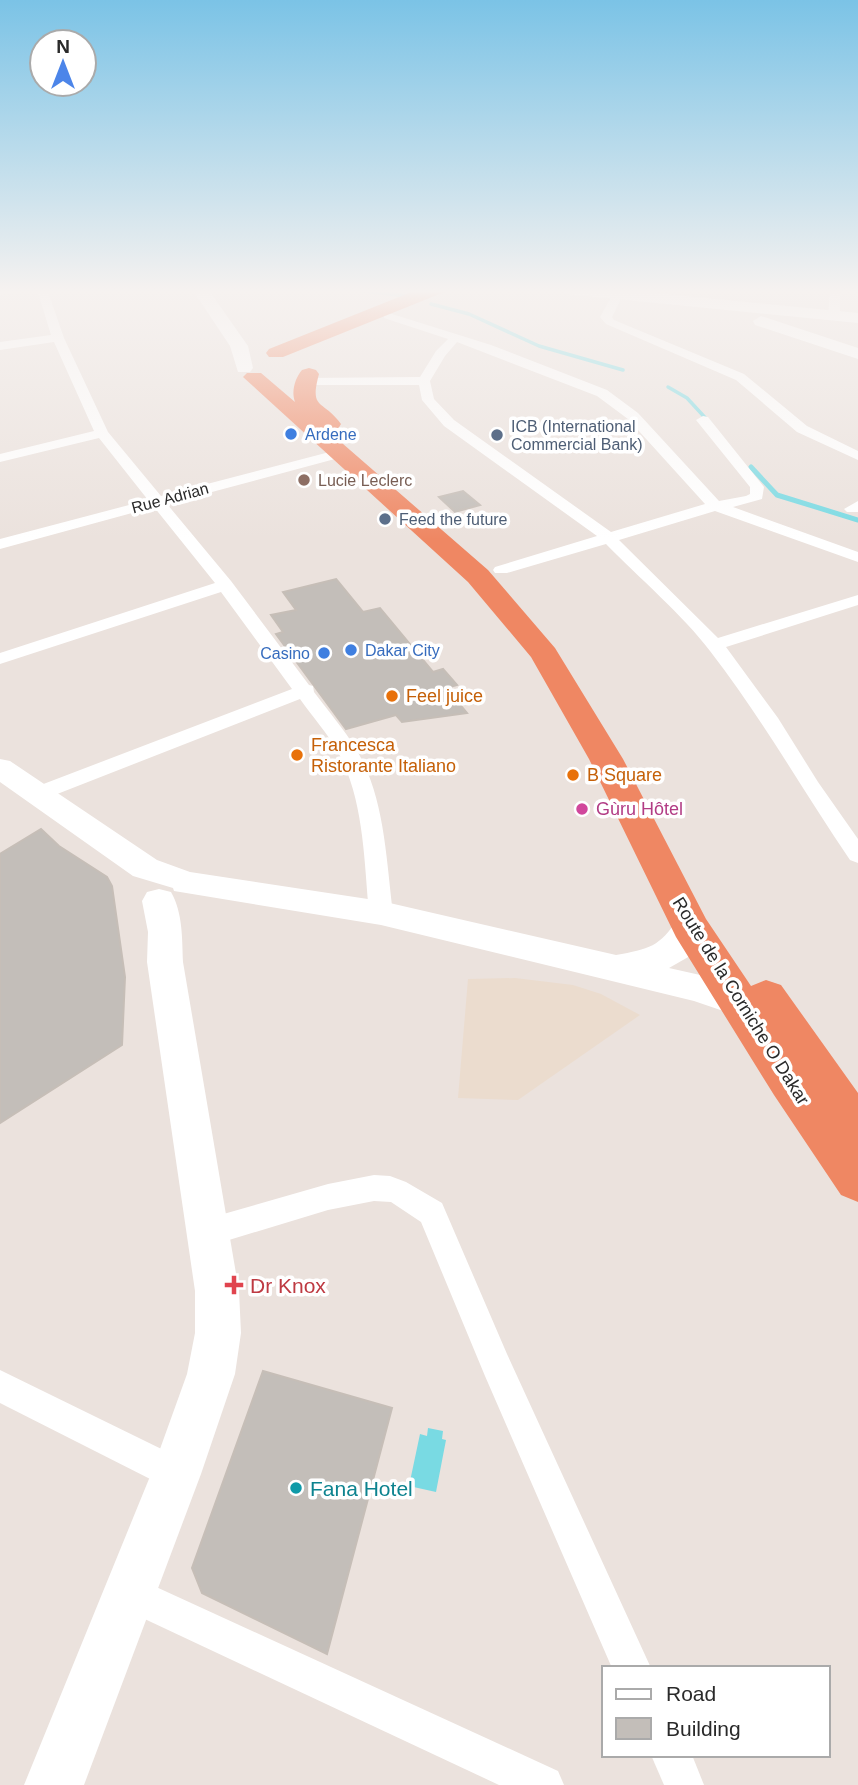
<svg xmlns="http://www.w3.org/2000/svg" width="858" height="1785" font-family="Helvetica,sans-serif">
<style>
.education{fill:#ebdcce}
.water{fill:#79dae3}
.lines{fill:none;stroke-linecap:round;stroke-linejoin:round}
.stream-far1{stroke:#79dae3;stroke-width:3.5}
.stream{stroke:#79dae3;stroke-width:5}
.building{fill:#c3beb9;stroke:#c6beb7;stroke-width:2}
.street{fill:#fff;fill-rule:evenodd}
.secondary{fill:#fff;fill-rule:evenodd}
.highway{fill:#ef8763;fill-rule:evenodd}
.shop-dot{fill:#3f7fe0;stroke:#fff;stroke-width:2.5}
.service-dot{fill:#5c6f8a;stroke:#fff;stroke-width:2.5}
.education-dot{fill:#8d6e63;stroke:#fff;stroke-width:2.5}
.food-dot{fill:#e8710a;stroke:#fff;stroke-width:2.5}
.hotel-dot{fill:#d1479c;stroke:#fff;stroke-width:2.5}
.health-dot{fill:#e0444e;stroke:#fff;stroke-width:2.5}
.culture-dot{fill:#0f9aa8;stroke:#fff;stroke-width:2.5}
.labels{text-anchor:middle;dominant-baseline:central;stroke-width:7;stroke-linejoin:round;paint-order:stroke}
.far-service-label{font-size:16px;fill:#4e5e75;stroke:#fff;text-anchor:start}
.far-shop-label{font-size:16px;fill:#366cbe;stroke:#fff;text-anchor:start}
.far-education-label{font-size:16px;fill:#785e54;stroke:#fff;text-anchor:start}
.far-street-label{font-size:16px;fill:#2a2a2a;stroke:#fff}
.food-label{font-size:18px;fill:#c56008;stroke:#fff;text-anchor:start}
.hotel-label{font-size:18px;fill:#b23c85;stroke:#fff;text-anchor:start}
.street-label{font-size:18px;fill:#2a2a2a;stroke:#fff}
.near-health-label{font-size:21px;fill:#be3a42;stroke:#fff;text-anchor:start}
.near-culture-label{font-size:21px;fill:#0d838f;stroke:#fff;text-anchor:start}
</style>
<rect width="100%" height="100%" fill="#ebe2dd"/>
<polygon class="education" points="515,978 573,985 601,994 640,1015 518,1100 458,1098 468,979"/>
<polygon class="water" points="428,1428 443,1431 442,1439 446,1440 436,1492 409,1486 420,1434 427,1436"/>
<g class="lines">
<g class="stream-far1">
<polyline points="350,289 406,296"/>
<polyline points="431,304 469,314 539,346 623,370"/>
<polyline points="668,387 687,398 710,423"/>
</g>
<polyline class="stream" points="751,467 777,495 858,520"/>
</g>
<g class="building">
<polygon points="463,491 480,505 455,512 439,497"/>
<polygon points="336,579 363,612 380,608 433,672 443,669 457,685 446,688 467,713 402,722 396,715 346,729 276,634 283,632 271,615 296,610 283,592"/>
<polygon points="41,829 59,846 107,877 112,886 125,977 122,1045 0,1123 0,854"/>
<polygon points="263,1371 392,1408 327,1654 202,1593 192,1568"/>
</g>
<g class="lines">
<g class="street">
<polygon points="0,289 30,289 0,295"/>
<path d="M37,289H47L64,338L108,432L161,496L341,449L348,453L346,456L167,504L231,581L309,685L313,686L314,692C328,711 344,729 356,749C385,797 386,859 393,913L389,919L381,921L373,919L369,913C364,860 364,800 338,752C328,734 312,716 300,699L47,798H33L30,793L33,788L292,689L221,592L0,664V653L215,583L154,507L0,549V539L148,500L99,438L0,462V454L94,431L54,342L0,350V342L51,335Z"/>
<polygon points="616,289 626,289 612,317 614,320 744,374 807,426 858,451 858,460 797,432 736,380 606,324 600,317"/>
<polygon points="830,289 840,289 840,316 834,319 828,316"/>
<path d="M384,314H392L491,345L607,390L638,413L719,501L746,496L750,494V487L696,420L703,416L708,417L764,487L762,499L733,507L858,552V562L715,511L619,540L718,638L858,595V605L726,647L778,718L818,782L858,839V863L850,860C803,791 762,718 710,651C683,615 638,577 606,544L507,573H495L493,570L495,567L597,536L444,426L422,400L419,385H301L299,382L305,378L420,377L436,351L448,339L384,318ZM457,342L597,396L628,419L705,504L611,532L454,420L434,399L430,381L445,356Z"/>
<polygon points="858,501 858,512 847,512 844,509"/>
<polygon points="374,1175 390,1176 406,1182 442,1203 507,1354 651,1668 612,1668 485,1376 421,1222 391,1202 374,1201 328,1210 206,1247 196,1243 191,1233 196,1223 206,1219 328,1184"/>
<polygon points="0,1370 188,1462 193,1474 188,1486 176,1491 164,1486 0,1403"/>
<polygon points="130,1575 558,1771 564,1785 499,1785 117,1606 112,1593 117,1580"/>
<polygon points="651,1755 692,1755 704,1785 664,1785"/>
</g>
<g class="secondary">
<polygon points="192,289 208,289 248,346 253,368 250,372 238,372 230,346"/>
<polygon points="558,289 615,289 858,313 858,323 566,294"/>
<polygon points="761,316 858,348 858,359 755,325 753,321"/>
<path d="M0,759L10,761L157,860L190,872L381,901L616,955C649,949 660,947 678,918L690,914L702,918L707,927L690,956L669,968L709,977L751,992L756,1002L751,1012L738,1016L694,1001L381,925L174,891L173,888L133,876L0,782Z"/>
<path d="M159,889L171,892C183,913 182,939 183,962L239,1291L241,1333L235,1374L201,1474L84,1785H24L151,1474L187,1374L195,1333V1291L147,962L148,932L142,901L147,892Z"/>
</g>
<g class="highway">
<polygon points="419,289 445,289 442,293 283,357 269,357 266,353 269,349"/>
<path d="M309,368L316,370L319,374C309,411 323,399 341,424L338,429L327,430L488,570L555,648L623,759L706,919L751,986L766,980L781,985L858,1093V1202L841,1195L774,1095L676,937L589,759L531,657L468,582L243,377L247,373H261L295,402C291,392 295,378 302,370Z"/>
</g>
</g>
<linearGradient id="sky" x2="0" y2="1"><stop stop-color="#7bc3e6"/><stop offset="0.54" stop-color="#f6f2f0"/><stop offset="1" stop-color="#f6f2f0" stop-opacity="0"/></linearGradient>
<rect width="858" height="539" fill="url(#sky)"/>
<g class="shop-dot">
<circle cx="291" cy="434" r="7"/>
<circle cx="351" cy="650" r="7"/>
<circle cx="324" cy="653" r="7"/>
</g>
<g class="service-dot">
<circle cx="497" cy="435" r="7"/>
<circle cx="385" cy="519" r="7"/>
</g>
<circle class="education-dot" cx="304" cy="480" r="7"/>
<g class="food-dot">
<circle cx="392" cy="696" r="7"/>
<circle cx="297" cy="755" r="7"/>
<circle cx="573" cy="775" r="7"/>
</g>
<circle class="hotel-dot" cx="582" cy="809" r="7"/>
<path class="health-dot" d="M230.5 1274.5h7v7h7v7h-7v7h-7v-7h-7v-7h7z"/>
<circle class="culture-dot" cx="296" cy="1488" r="7"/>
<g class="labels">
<g class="far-service-label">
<text x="511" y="426">ICB (International<tspan x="511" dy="18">Commercial Bank)</tspan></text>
<text x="399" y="519">Feed the future</text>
</g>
<g class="far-shop-label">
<text x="305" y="434">Ardene</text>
<text x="365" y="650">Dakar City</text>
<text x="310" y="653" text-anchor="end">Casino</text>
</g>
<g class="far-education-label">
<text x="318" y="480">Lucie Leclerc</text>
</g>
<g class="far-street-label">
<text transform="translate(170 498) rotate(-15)">Rue Adrian</text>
</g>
<g class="food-label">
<text x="406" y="696">Feel juice</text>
<text x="311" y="745">Francesca<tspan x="311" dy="21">Ristorante Italiano</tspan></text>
<text x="587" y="775">B Square</text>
</g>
<g class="hotel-label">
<text x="596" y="809">Gùru Hôtel</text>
</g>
<g class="street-label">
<text transform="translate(741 1001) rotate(58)">Route de la Corniche O Dakar</text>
</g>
<g class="near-health-label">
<text x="250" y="1285">Dr Knox</text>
</g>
<g class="near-culture-label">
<text x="310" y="1488">Fana Hotel</text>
</g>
</g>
<rect x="602" y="1666" width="228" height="91" fill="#ffffff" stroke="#aaaaaa" stroke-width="2"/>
<rect x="616" y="1689" width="35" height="10" fill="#ffffff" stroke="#aaaaaa" stroke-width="2"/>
<text x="666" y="1701" font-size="21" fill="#2a2a2a">Road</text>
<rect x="616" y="1718" width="35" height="21" fill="#c3beb9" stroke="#aaaaaa" stroke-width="2"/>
<text x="666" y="1736" font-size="21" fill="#2a2a2a">Building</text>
<g transform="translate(63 63)"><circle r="33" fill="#ffffff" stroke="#aaaaaa" stroke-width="2"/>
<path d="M0-5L12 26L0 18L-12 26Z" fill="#4c85e9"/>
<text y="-10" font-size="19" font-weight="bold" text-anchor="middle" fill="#2a2a2a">N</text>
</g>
</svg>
